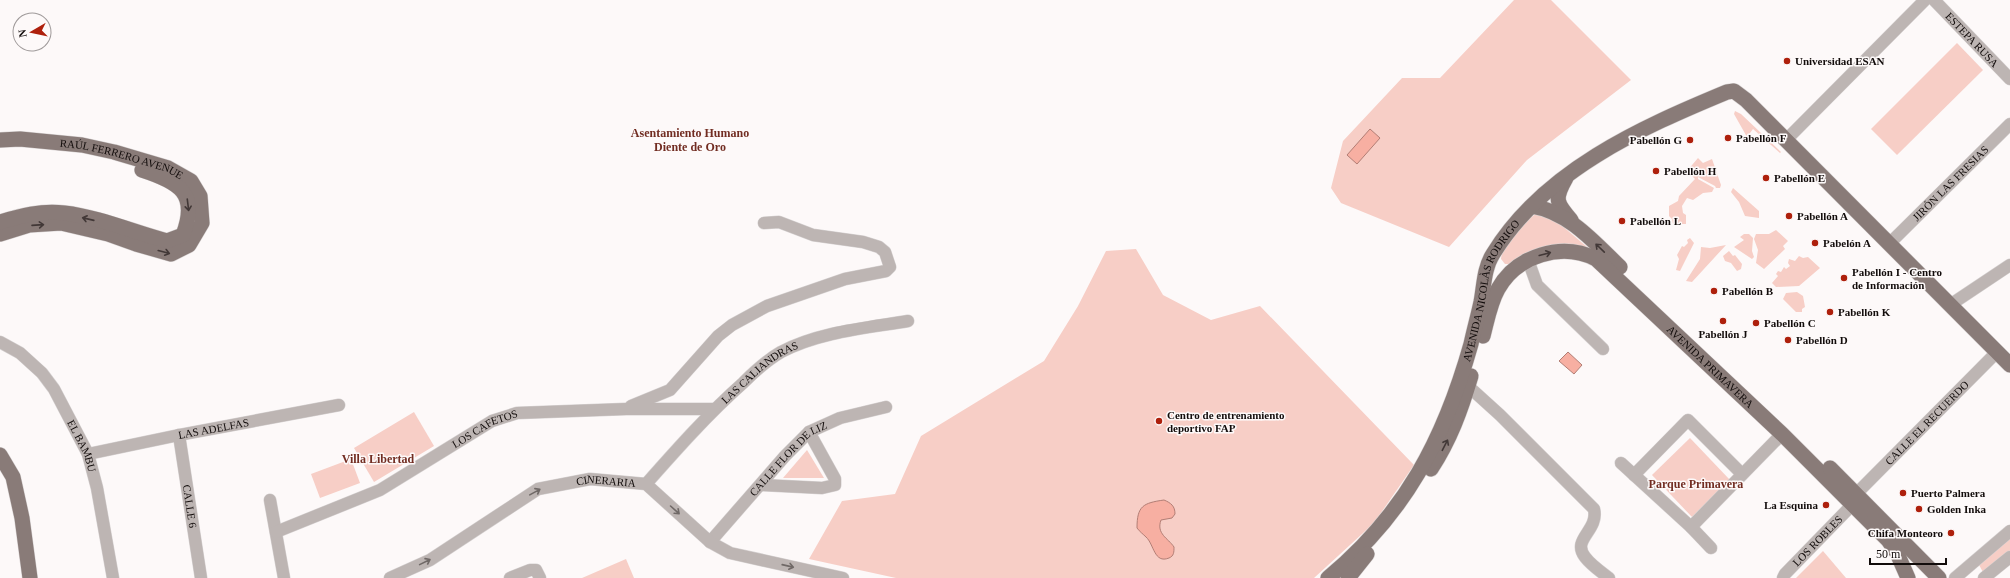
<svg xmlns="http://www.w3.org/2000/svg" width="2010" height="578" font-family="Georgia,serif">
<style>
.green{fill:#f7cec6}
.water{fill:#f7afa2;stroke:#b27e75}
.lines{fill:none;stroke-linecap:round;stroke-linejoin:round}
.minor-casing{stroke:#d7d3d3;stroke-width:13}
.major-casing{stroke:#d7d3d3;stroke-width:16}
.minor{stroke:#bdb5b3;stroke-width:12}
.major{stroke:#897b78;stroke-width:15}
.oneway{stroke:#423837}
.oneway2{stroke:#706967}
.poi-dot{fill:#ae200c;stroke:#fdf9f9;stroke-width:1.5}
.labels{text-anchor:middle;dominant-baseline:central;stroke-width:3;stroke-linejoin:round;paint-order:stroke}
.street-label{font-size:11px;fill:#120c0b;stroke:#fdf9f9}
.poi-label{font-size:11px;font-weight:bold;fill:#120c0b;stroke:#fdf9f9;text-anchor:start}
.neighbourhood-label{font-size:12px;font-weight:bold;fill:#722d22;stroke:#fdf9f9}
</style>
<rect width="100%" height="100%" fill="#fdf9f9"/>
<g class="green">
<polygon points="1514,0 1551,0 1631,80 1527,160 1449,247 1341,203 1331,188 1343,141 1402,78 1440,78"/>
<polygon points="1957,43 1983,70 1897,155 1871,129"/>
<polygon points="1735,111 1741,114 1781,152 1780,153 1753,129 1747,137 1734,114"/>
<polygon points="1698,158 1703,163 1712,159 1721,185 1720,188 1716,188 1715,186 1698,177 1698,179 1714,188 1712,192 1703,193 1693,200 1687,198 1682,206 1683,213 1686,215 1686,224 1673,224 1672,219 1669,216 1669,206 1678,201 1679,196 1695,179 1687,171"/>
<polygon points="1733,188 1759,211 1759,218 1745,216 1739,202 1731,192"/>
<path d="M1538,213H1547L1593,252L1511,264H1505L1501,259C1500,250 1528,216 1538,213Z"/>
<polygon points="1776,230 1788,241 1783,246 1785,249 1764,269 1756,263 1758,250 1754,239 1756,234 1769,234"/>
<polygon points="1744,234 1749,234 1753,238 1752,251 1754,257 1752,259 1734,247 1744,240 1740,237"/>
<polygon points="1690,238 1694,243 1680,271 1676,270 1679,259 1677,255 1682,246 1684,247 1688,243 1687,240"/>
<polygon points="1726,245 1692,282 1686,281 1700,259 1701,247 1710,248"/>
<polygon points="1136,249 1163,295 1211,320 1260,306 1414,465 1374,523 1314,578 896,578 809,559 842,501 895,494 921,436 1044,361 1078,306 1106,251"/>
<polygon points="1729,251 1733,256 1735,255 1742,264 1741,269 1737,271 1731,263 1725,261 1723,256"/>
<polygon points="1799,256 1803,258 1808,257 1820,268 1799,286 1776,287 1772,283 1778,276 1776,274 1778,271 1781,272 1784,267 1786,269 1790,266 1788,263 1789,259 1795,261"/>
<polygon points="1797,292 1803,296 1805,307 1802,309 1802,312 1796,312 1783,299 1786,293"/>
<polygon points="414,412 434,446 374,482 354,448"/>
<polygon points="1690,438 1730,480 1692,517 1652,475"/>
<polygon points="807,450 824,478 783,478"/>
<polygon points="351,459 360,483 320,498 311,474"/>
<polygon points="2010,537 2010,553 1984,574 1978,563"/>
<polygon points="1823,551 1846,578 1796,578"/>
<polygon points="626,559 634,578 582,578"/>
</g>
<g class="water">
<polygon points="1370,129 1380,138 1357,164 1347,155"/>
<polygon points="1568,352 1582,365 1574,374 1559,361"/>
<path d="M1164,500C1171,503 1175,506 1175,514L1172,518L1161,520C1156,534 1168,538 1174,547C1174,552 1174,556 1169,558C1154,564 1154,544 1146,537C1143,534 1140,532 1137,528C1137,506 1143,503 1164,500Z"/>
</g>
<g class="lines">
<defs>
<g id="minor">
<path id="s1" d="M1934,0L2010,79"/>
<polyline points="1787,139 1925,0"/>
<path id="s2" d="M1890,243L2010,124"/>
<polyline points="1528,260 1537,285 1603,349"/>
<polyline points="1950,305 2010,265"/>
<path id="s3" d="M0,342L20,353L42,373L54,389L88,454L97,488L113,578"/>
<path d="M1468,386L1500,415L1594,509C1599,531 1571,539 1585,557C1591,565 1601,572 1609,578"/>
<polyline points="631,406 670,390 718,336 732,325 767,306 845,279 886,271 890,267 885,252 879,247 863,242 813,235 779,222 764,223"/>
<path id="s4" d="M179,435L201,578"/>
<path id="s5" d="M88,454L179,435L339,405"/>
<polyline points="1621,463 1691,527 1711,548"/>
<polyline points="1634,475 1688,420 1742,474"/>
<path id="s6" d="M646,484C677,449 708,414 743,383C754,372 767,360 781,352C819,332 866,328 908,321"/>
<polyline points="761,485 822,488 835,485 835,479 809,432"/>
<path id="s7" d="M1857,493L1997,352"/>
<polyline points="270,500 284,578"/>
<polyline points="1691,527 1782,434"/>
<path id="s8" d="M276,532L380,490L492,421L517,413L626,409H714"/>
<path id="s9" d="M710,542L785,456L809,432L840,418L886,407"/>
<path id="s10" d="M390,578L430,560L538,489L590,479L646,484L710,542L730,553L843,578"/>
<polyline points="510,578 530,570 536,570 540,578"/>
<path id="s11" d="M1783,578L1785,574L1853,504"/>
<polyline points="1955,578 2010,531"/>
<polyline points="1984,578 2010,557"/>
</g>
<g id="major">
<path id="s12" d="M0,140L20,139L82,145L114,152L168,168L191,181L200,196L202,223L189,245L171,254L136,244L108,234L61,223L29,225L0,234"/>
<path d="M1566,178C1554,199 1556,203 1571,220"/>
<path d="M1532,206C1569,212 1595,243 1620,267"/>
<path d="M0,222C20,216 42,210 64,213C99,217 133,232 167,241L183,235C199,193 179,182 142,170"/>
<path id="s13" d="M1483,336C1487,321 1490,303 1498,289C1517,255 1562,242 1596,259L1782,434L1888,540L1897,553L1908,578"/>
<polyline points="0,455 13,477 22,518 30,578"/>
<polyline points="1830,468 1939,578"/>
<path d="M1431,469C1450,440 1461,410 1471,376"/>
<path id="s14" d="M1328,578C1405,514 1444,440 1471,344C1474,330 1478,316 1481,302C1484,286 1484,268 1493,254C1544,171 1640,128 1727,92L1734,91L1746,100L2010,365"/>
<polyline points="1348,578 1367,554"/>
</g>
</defs>
<use href="#minor" class="minor-casing"/>
<use href="#major" class="major-casing"/>
<use href="#minor" class="minor"/>
<use href="#major" class="major"/>
</g>
<defs><path id="oneway-shaft" d="M-6 0H5M1.5-3L5.5 0L1.5 3" fill="none" stroke-width="1.6" stroke-linecap="round" stroke-linejoin="round"/></defs>
<g class="oneway">
<use href="#oneway-shaft" transform="translate(188 205) rotate(83)"/>
<use href="#oneway-shaft" transform="translate(88 219) rotate(-167)"/>
<use href="#oneway-shaft" transform="translate(38 225) rotate(-4)"/>
<use href="#oneway-shaft" transform="translate(1600 248) rotate(-136)"/>
<use href="#oneway-shaft" transform="translate(164 252) rotate(15)"/>
<use href="#oneway-shaft" transform="translate(1545 254) rotate(-15)"/>
<use href="#oneway-shaft" transform="translate(1445 445) rotate(-63)"/>
</g>
<g class="oneway2">
<use href="#oneway-shaft" transform="translate(535 492) rotate(-29)"/>
<use href="#oneway-shaft" transform="translate(675 510) rotate(42)"/>
<use href="#oneway-shaft" transform="translate(425 562) rotate(-26)"/>
<use href="#oneway-shaft" transform="translate(788 566) rotate(13)"/>
</g>
<g class="poi-dot">
<circle cx="1787" cy="61" r="4"/>
<circle cx="1728" cy="138" r="4"/>
<circle cx="1690" cy="140" r="4"/>
<circle cx="1656" cy="171" r="4"/>
<circle cx="1766" cy="178" r="4"/>
<circle cx="1789" cy="216" r="4"/>
<circle cx="1622" cy="221" r="4"/>
<circle cx="1815" cy="243" r="4"/>
<circle cx="1844" cy="278" r="4"/>
<circle cx="1714" cy="291" r="4"/>
<circle cx="1830" cy="312" r="4"/>
<circle cx="1723" cy="321" r="4"/>
<circle cx="1756" cy="323" r="4"/>
<circle cx="1788" cy="340" r="4"/>
<circle cx="1159" cy="421" r="4"/>
<circle cx="1903" cy="493" r="4"/>
<circle cx="1826" cy="505" r="4"/>
<circle cx="1919" cy="509" r="4"/>
<circle cx="1951" cy="533" r="4"/>
</g>
<g class="labels">
<g class="street-label">
<text stroke="none"><textPath href="#s1" startOffset="55">ESTEPA RUSA</textPath></text>
<text stroke="none"><textPath href="#s12" startOffset="124">RAÚL FERRERO AVENUE</textPath></text>
<text stroke="none"><textPath href="#s2" startOffset="85">JIRÓN LAS FRESIAS</textPath></text>
<text stroke="none"><textPath href="#s14" startOffset="337">AVENIDA NICOLÀS RODRIGO</textPath></text>
<text stroke="none"><textPath href="#s13" startOffset="319">AVENIDA PRIMAVERA</textPath></text>
<text stroke="none"><textPath href="#s6" startOffset="160">LAS CALIANDRAS</textPath></text>
<text stroke="none"><textPath href="#s7" startOffset="99">CALLE EL RECUERDO</textPath></text>
<text stroke="none"><textPath href="#s5" startOffset="128">LAS ADELFAS</textPath></text>
<text stroke="none"><textPath href="#s8" startOffset="234">LOS CAFETOS</textPath></text>
<text stroke="none"><textPath href="#s3" startOffset="136">EL BAMBU</textPath></text>
<text stroke="none"><textPath href="#s9" startOffset="115">CALLE FLOR DE LIZ</textPath></text>
<text stroke="none"><textPath href="#s10" startOffset="242">CINERARIA</textPath></text>
<text stroke="none"><textPath href="#s4" startOffset="72">CALLE 6</textPath></text>
<text stroke="none"><textPath href="#s11" startOffset="51">LOS ROBLES</textPath></text>
</g>
<g class="poi-label">
<text x="1795" y="61">Universidad ESAN</text>
<text x="1736" y="138">Pabellón F</text>
<text x="1682" y="140" text-anchor="end">Pabellón G</text>
<text x="1664" y="171">Pabellón H</text>
<text x="1774" y="178">Pabellón E</text>
<text x="1797" y="216">Pabellón A</text>
<text x="1630" y="221">Pabellón L</text>
<text x="1823" y="243">Pabelón A</text>
<text x="1852" y="272">Pabellón I - Centro<tspan x="1852" dy="13">de Información</tspan></text>
<text x="1722" y="291">Pabellón B</text>
<text x="1838" y="312">Pabellón K</text>
<text x="1764" y="323">Pabellón C</text>
<text x="1723" y="334" text-anchor="middle">Pabellón J</text>
<text x="1796" y="340">Pabellón D</text>
<text x="1167" y="415">Centro de entrenamiento<tspan x="1167" dy="13">deportivo FAP</tspan></text>
<text x="1911" y="493">Puerto Palmera</text>
<text x="1818" y="505" text-anchor="end">La Esquina</text>
<text x="1927" y="509">Golden Inka</text>
<text x="1943" y="533" text-anchor="end">Chifa Monteoro</text>
</g>
<g class="neighbourhood-label">
<text x="690" y="133">Asentamiento Humano<tspan x="690" dy="14">Diente de Oro</tspan></text>
<text x="378" y="459">Villa Libertad</text>
<text x="1696" y="484">Parque Primavera</text>
</g>
</g>
<g transform="translate(32 32) rotate(261)"><circle r="19" fill="#fdf9f9" stroke="#9f9a9a"/>
<path d="M0-3L7 15L0 10L-7 15Z" fill="#ae200c"/>
<text y="-6" font-size="11" font-weight="bold" text-anchor="middle" fill="#120c0b">N</text>
</g>
<path d="M1870 558v6h76v-6" fill="none" stroke="#120c0b" stroke-width="2"/>
<text x="1876" y="558" font-size="12" fill="#120c0b" stroke="#fdf9f9" stroke-width="3" paint-order="stroke">50 m</text>
</svg>
